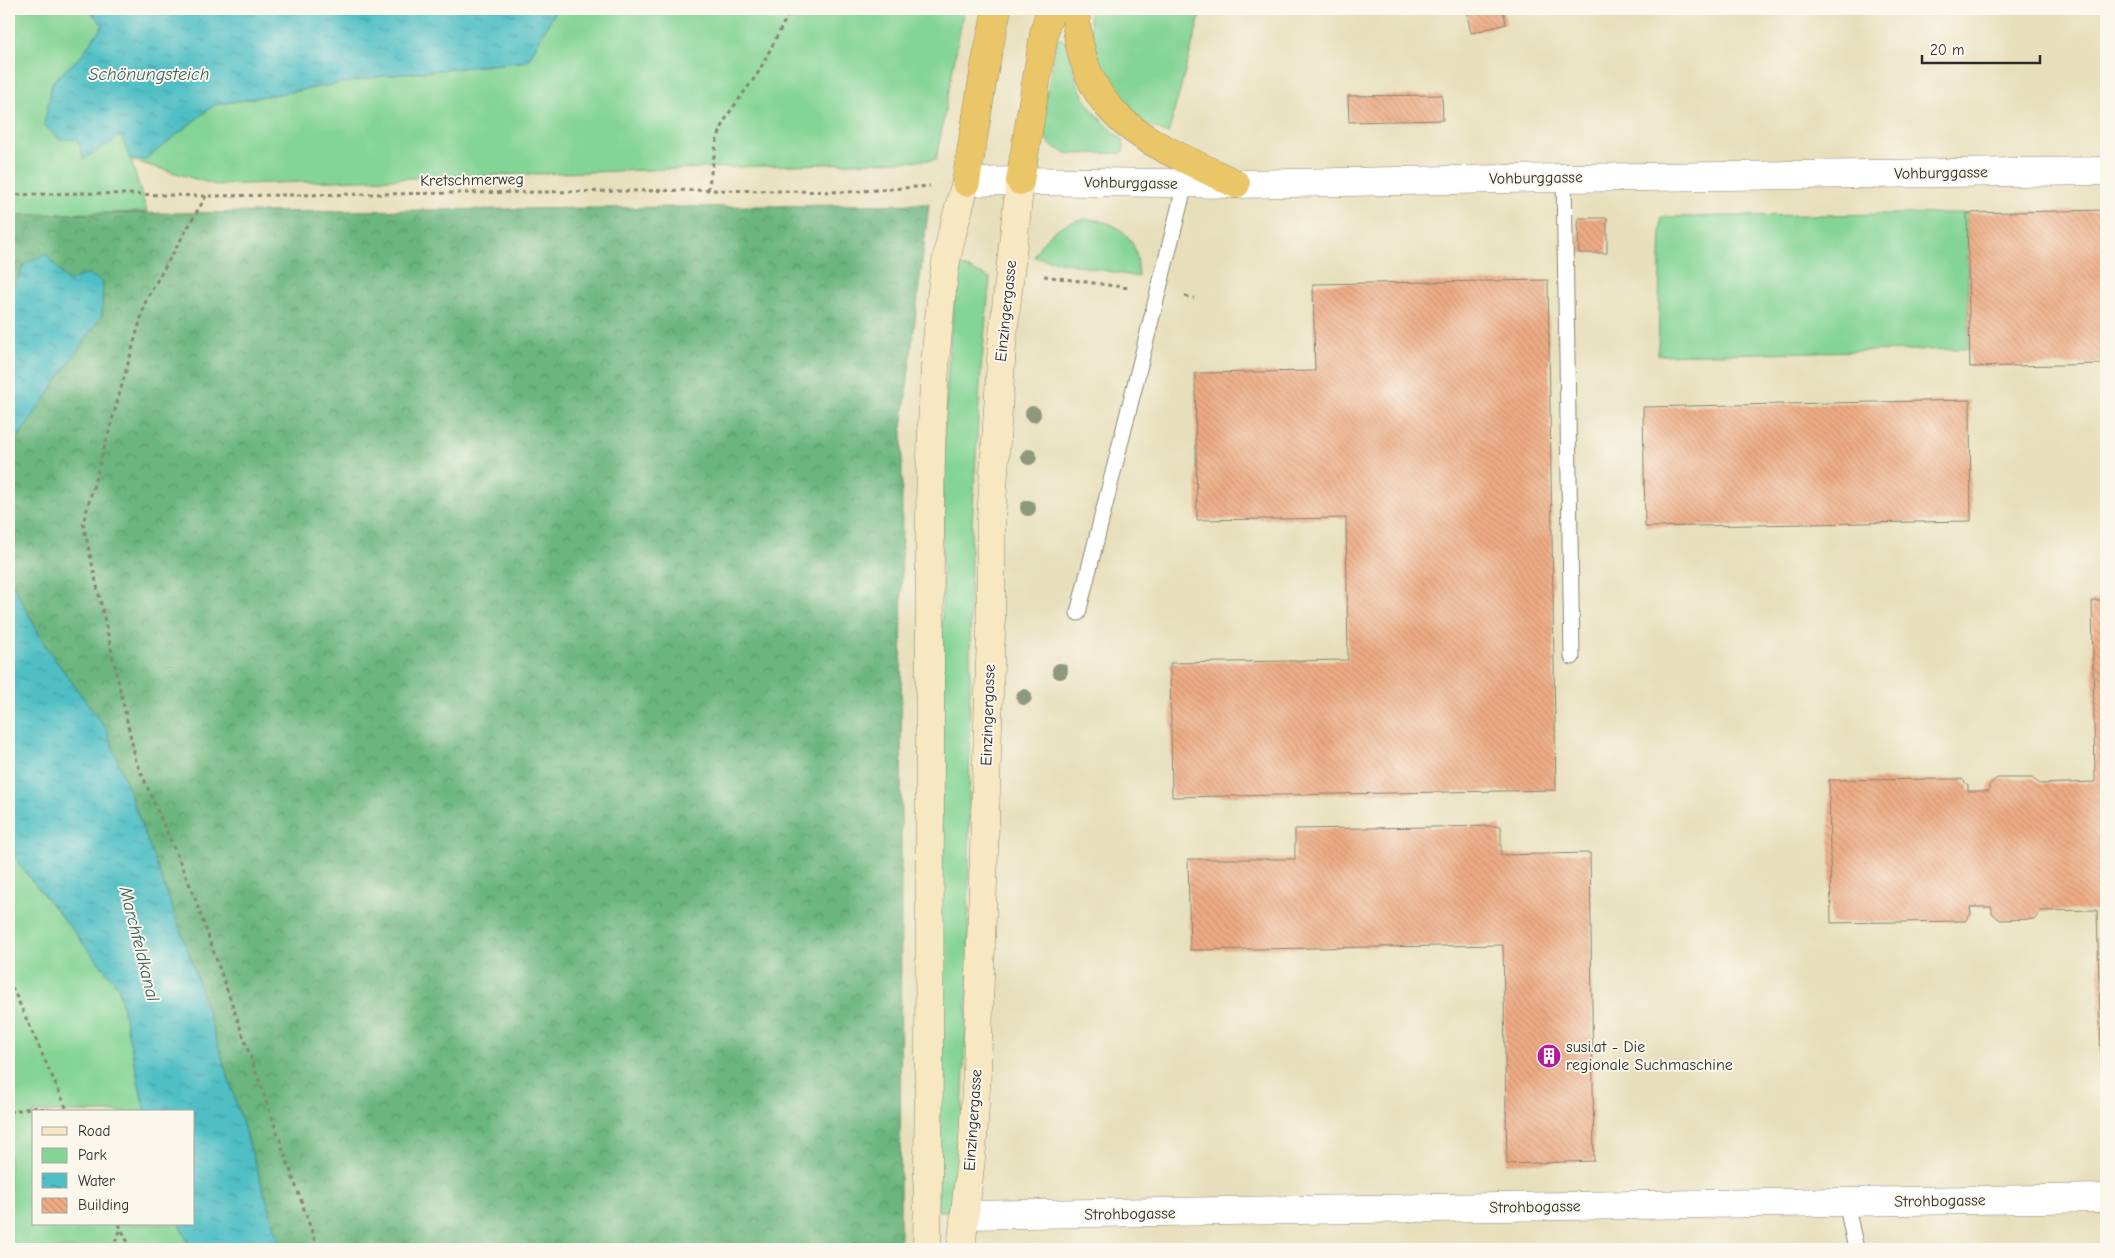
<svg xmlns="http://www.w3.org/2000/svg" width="2115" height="1258" font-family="'Comic Neue',sans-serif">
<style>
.green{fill:#84d495;stroke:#588060}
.forest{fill:url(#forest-crowns);stroke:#4b7054}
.water{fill:url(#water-ripples);stroke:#3e7578}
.building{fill:url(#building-back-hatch)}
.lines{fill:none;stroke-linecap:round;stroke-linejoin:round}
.lane-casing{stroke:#898573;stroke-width:17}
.street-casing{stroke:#898573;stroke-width:29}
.secondary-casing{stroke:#898573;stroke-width:29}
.highway-casing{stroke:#898573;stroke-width:29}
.path{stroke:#898573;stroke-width:3;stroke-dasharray:4 4;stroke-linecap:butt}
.lane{stroke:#fff;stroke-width:15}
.street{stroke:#fff;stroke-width:28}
.secondary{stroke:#f7e8c3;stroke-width:28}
.highway{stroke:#eac669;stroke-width:28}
.tree{fill:#8e987d}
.labels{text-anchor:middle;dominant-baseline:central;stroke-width:4;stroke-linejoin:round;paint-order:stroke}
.street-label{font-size:16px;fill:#2b2b2b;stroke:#fbf7ec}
.poi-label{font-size:16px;fill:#2b2b2b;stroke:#fbf7ec;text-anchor:start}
.water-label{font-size:18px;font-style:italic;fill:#385f61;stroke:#fbf7ec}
</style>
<defs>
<pattern id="forest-crowns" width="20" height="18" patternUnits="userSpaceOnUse" patternTransform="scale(1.25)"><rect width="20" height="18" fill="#6bb67e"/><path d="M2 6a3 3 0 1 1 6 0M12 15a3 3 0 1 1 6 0" fill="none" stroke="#589467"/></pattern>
<pattern id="water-ripples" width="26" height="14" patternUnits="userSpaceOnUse" patternTransform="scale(1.25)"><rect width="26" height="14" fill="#50bfc5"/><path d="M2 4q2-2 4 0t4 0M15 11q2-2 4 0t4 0" fill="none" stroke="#439ba0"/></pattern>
<pattern id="building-back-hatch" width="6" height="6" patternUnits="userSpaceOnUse" patternTransform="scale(1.25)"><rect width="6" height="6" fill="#edab84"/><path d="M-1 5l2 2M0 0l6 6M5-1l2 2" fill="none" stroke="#cb9372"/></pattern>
</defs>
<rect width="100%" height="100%" fill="#fbf7ec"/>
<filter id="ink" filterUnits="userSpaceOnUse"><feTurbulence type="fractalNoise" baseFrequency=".02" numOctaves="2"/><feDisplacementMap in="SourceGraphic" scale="10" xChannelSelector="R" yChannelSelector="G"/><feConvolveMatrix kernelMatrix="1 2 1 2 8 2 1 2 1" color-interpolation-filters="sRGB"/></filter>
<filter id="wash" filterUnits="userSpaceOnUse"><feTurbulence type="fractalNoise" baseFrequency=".0096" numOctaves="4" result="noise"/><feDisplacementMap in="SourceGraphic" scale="20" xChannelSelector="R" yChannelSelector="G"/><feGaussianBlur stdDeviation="1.12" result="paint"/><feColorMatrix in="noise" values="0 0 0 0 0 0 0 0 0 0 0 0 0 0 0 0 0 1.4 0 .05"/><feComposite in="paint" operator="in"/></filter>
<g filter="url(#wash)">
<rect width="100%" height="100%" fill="#e7dfbb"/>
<g class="green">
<polygon points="9,9 88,9 103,25 81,56 52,82 121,136 144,160 214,105 383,76 528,61 556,9 964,9 936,160 216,185 131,160 147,212 9,215"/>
<polygon points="1090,9 1202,9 1168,134 1137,120 1097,74 1089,14"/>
<path d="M1057,39H1063C1069,45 1074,76 1079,87C1091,113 1104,123 1124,141L1123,151L1121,153L1070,154L1053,147L1048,142L1041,123Z"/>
<polygon points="1967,213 1969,349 1658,355 1661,217"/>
<path d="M1083,219C1121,220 1140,239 1138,277L1034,257C1044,235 1060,224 1083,219Z"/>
<path d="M960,265L990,278L981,369L971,541L968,986L961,1133L954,1211H938L943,472C946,403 947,333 960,265Z"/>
<polygon points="9,843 21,867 118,986 145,1112 34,1112 34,1224 179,1224 191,1249 9,1249"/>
</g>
<polygon class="forest" points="929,204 902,428 900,1249 282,1249 190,956 106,729 46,647 9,577 9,451 102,315 68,282 9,295 9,215"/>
<g class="water">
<polygon points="88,9 556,9 528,61 383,76 214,105 145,160 130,159 121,136 84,159 77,139 60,140 44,125 52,82 81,56 103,25"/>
<polygon points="46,253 68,282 88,273 103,283 102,315 9,451 9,295 24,265"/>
<polygon points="9,577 46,647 106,729 190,956 282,1249 191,1249 179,1224 194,1224 194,1112 145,1112 118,986 21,867 9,843"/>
</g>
<g id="blocks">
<g class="building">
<polygon points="1466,9 1503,9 1506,24 1471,33"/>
<polygon points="1442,95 1443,120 1349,122 1348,96"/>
<polygon points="2106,210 2106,364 1970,367 1967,213"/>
<polygon points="1578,218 1607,218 1607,253 1579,253"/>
<polygon points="1548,280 1556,790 1172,797 1170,663 1348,660 1346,518 1197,520 1195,373 1315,371 1313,284"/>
<polygon points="1970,400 1971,521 1645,527 1643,407"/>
<polygon points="2092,600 2106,600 2106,1096 2102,1096 2097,910 2041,911 2035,919 2000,920 1992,913 1992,907 1970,907 1971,914 1965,921 1831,923 1829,780 1962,779 1968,785 1968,791 1989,791 1989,785 1997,778 2032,778 2040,784 2095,782"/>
<polygon points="1501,826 1501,855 1590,853 1594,1161 1507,1164 1503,945 1190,950 1188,859 1295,859 1295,829"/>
</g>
</g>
</g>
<g filter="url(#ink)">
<use href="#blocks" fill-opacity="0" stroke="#898573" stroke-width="1"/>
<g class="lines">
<defs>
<g id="lane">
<polyline points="1564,178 1572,657"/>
<polyline points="1078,613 1185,184"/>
<polyline points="1846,1202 1856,1249"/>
</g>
<g id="street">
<polyline points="966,182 1020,181 1236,184 1564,178 2106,171"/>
<polyline points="965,1215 2106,1198"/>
</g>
<g id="secondary">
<path d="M927,1249C930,1059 930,869 930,679C930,549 927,411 943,282C947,248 957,215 966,182"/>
<polyline points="961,1249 973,1139 977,1070 991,632 991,520 1002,345 1020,181"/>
</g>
<g id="highway">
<path d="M1075,9C1082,124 1148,140 1236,184"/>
<polyline points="1020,181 1045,28 1051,9"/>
<polyline points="966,182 985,66 997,9"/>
</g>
</defs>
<use href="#lane" class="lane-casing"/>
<use href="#street" class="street-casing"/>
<use href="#secondary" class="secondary-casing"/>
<use href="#highway" class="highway-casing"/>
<g class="path">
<polyline points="708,190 717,139 727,116 758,73 791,9"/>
<polyline points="9,195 83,193 207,196 708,190 849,192 930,186"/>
<polyline points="206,196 146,300 83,523 136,761 192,890 318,1249"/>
<polyline points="1044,276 1129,288"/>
<polyline points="1185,296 1194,298"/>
<polyline points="9,980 68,1112"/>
<polyline points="9,1112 36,1107 55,1112"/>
<polyline points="119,1224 131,1249"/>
<polyline points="112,1249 121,1229"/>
</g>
<use href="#lane" class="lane"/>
<use href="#street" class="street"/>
<use href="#secondary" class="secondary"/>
<use href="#highway" class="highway"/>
</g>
<g class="tree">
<circle cx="1033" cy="414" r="8"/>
<circle cx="1029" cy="457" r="8"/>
<circle cx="1028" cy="508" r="8"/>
<circle cx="1060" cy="671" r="8"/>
<circle cx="1024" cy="697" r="8"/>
</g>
</g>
<defs>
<symbol id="building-disc" viewBox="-11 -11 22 22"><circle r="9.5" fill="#b5179e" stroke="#fbf7ec"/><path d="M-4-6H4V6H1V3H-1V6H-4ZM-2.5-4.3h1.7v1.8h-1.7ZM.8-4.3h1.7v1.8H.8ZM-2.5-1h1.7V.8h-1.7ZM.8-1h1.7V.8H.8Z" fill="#fff"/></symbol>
</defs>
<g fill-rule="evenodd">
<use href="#building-disc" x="1535" y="1042" width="28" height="28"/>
</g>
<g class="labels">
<g class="street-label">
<text transform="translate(1941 173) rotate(-1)">Vohburggasse</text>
<text transform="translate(1536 178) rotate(-1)">Vohburggasse</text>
<text transform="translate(472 180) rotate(-1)">Kretschmerweg</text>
<text transform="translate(1131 183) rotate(1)">Vohburggasse</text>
<text transform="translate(1006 311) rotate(-84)">Einzingergasse</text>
<text transform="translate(988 715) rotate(-88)">Einzingergasse</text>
<text transform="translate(973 1120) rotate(-86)">Einzingergasse</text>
<text transform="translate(1940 1201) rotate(-1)">Strohbogasse</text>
<text transform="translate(1535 1207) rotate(-1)">Strohbogasse</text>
<text transform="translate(1130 1214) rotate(-1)">Strohbogasse</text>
</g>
<g class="poi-label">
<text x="1566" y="1047">susi.at - Die<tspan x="1566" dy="18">regionale Suchmaschine</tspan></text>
</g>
<g class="water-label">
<text x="149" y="74">Schönungsteich</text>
<text transform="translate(139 944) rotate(76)">Marchfeldkanal</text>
</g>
</g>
<rect width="2115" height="1258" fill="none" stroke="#fbf7ec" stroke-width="30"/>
<rect x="32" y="1110" width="162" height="115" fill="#fbf7ec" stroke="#a8a59f"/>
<rect x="42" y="1127" width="25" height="8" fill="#f7e8c3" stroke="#a8a59f"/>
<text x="78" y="1136" font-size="15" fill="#2b2b2b">Road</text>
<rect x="42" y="1148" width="25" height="15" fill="#84d495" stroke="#a8a59f"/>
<text x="78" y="1160" font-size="15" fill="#2b2b2b">Park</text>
<rect x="42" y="1173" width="25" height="15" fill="url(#water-ripples)" stroke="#a8a59f"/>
<text x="78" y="1186" font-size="15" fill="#2b2b2b">Water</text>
<rect x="42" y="1198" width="25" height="15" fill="url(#building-back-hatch)" stroke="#a8a59f"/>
<text x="78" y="1210" font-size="15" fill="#2b2b2b">Building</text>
<path d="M1922 55v8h118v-8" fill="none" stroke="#2b2b2b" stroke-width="2.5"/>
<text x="1930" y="55" font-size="15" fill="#2b2b2b" stroke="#fbf7ec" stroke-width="4" paint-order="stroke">20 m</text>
</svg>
